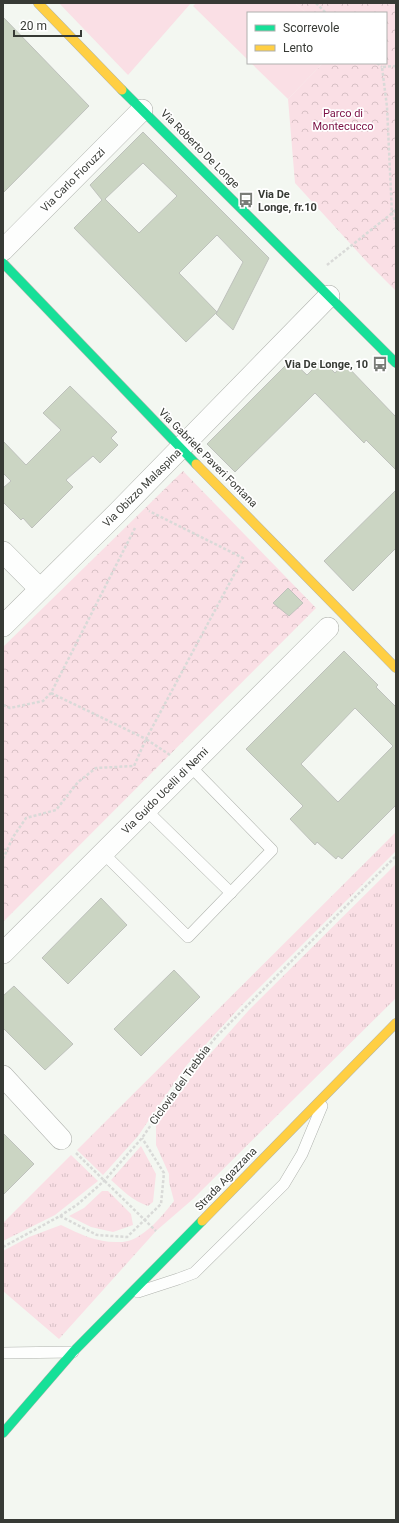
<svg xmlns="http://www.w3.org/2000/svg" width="399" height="1523" font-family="Roboto,sans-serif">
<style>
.grass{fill:url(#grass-tufts)}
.park{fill:url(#park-crowns)}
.garden{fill:#fadfe5}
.building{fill:#cbd5c3;stroke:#bec1bc;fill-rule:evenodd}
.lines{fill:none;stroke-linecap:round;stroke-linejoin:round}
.lane-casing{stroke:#b0b3ae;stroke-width:12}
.street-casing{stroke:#b0b3ae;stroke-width:22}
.fast-casing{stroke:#b0b3ae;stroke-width:10}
.slow-casing{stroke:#b0b3ae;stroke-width:10}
.path{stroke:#d9dad8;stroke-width:2.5;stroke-dasharray:3 2;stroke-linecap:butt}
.lane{stroke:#fdfefd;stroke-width:11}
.street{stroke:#fdfefd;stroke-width:21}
.fast{stroke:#16e098;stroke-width:9}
.slow{stroke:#ffcf43;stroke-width:9}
.labels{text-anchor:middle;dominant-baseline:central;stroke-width:3.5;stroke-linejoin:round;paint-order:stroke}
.park-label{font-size:11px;fill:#7c1246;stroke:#fff}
.street-label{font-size:11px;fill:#373a35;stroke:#fff}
.poi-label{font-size:11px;font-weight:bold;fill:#373a35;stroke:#fff;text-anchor:start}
</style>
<defs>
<pattern id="grass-tufts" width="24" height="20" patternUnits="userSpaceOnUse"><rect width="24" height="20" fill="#fadfe5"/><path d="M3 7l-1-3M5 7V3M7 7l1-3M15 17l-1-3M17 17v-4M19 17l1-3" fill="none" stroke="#d7c0c5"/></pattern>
<pattern id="park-crowns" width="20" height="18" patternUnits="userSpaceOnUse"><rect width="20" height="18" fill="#fadfe5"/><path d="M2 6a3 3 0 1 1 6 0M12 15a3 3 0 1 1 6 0" fill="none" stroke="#d7c0c5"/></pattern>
</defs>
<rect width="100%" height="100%" fill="#f3f7f1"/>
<g class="grass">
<polygon points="396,832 396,851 240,1007 186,1066 138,1136 103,1175 77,1150"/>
<path d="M396,864V998L193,1199L156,1231L59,1339L3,1291V1251L29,1237L61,1225C80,1234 95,1242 116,1242C120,1242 125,1242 128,1241C146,1236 163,1215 174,1201L169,1182V1174L156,1145V1124L203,1062L249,1010Z"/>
<path d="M141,1146L156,1174L153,1202L148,1206C133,1201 122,1190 111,1180Z"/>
<polygon points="71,1155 98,1181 55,1215 3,1241 3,1223"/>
<polygon points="102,1191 108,1191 131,1214 133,1225 113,1232 91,1227 69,1216 84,1208"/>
</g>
<g class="park">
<polygon points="295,3 396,3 396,291 367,262 295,183 288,99 323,63 386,63 386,13 306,13"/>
<polygon points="183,471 316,608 3,922 3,647"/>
</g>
<g class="garden">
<polygon points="59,3 191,3 128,75"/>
<polygon points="196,3 295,3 306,13 248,13 248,60 193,6"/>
<polygon points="251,63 323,63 288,99"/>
</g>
<g class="building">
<polygon points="3,17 89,106 3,193"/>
<path d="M143,132L269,258L233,330L216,314L243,262L217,235L179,273L217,312L186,342L74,228L102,200L90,185ZM143,163L177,196L139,233L105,199Z"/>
<polygon points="291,360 307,375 322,360 335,373 344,363 396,417 396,470 366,440 364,443 315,393 235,472 207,444"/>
<polygon points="70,386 117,432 111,438 118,445 100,463 93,456 66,480 73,487 32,528 23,518 21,520 3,502 3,488 11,481 3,473 3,441 26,465 61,430 43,413"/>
<polygon points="396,490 396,548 353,591 324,561"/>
<polygon points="288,588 303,603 289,616 273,603"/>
<path d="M344,651L378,685L376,687L396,707V805L342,859L338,856L336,859L317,842L315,845L290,819L303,806L246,749ZM355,708L393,746L338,802L301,764Z"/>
<polygon points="101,898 127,925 68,984 42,958"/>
<polygon points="174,970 200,997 141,1056 114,1029"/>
<polygon points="14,986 73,1044 45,1070 3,1028 3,996"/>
<polygon points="3,1133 34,1164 3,1195"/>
</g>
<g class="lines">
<defs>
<g id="lane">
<polyline points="146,810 231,893"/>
<polyline points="103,853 188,937 272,850 190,766"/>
<polyline points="138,1292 178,1279 194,1273 284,1184 302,1154 322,1106"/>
<polyline points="3,1353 73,1352"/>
</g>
<g id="street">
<polyline points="3,250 142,110"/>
<polyline points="3,552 40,589"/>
<polyline points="3,626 118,512 329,296"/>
<polyline points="3,953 328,628"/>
<polyline points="3,1076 61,1139"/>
</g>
<g id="fast">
<polyline points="122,90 396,363"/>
<polyline points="3,263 196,464"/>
<polyline points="3,1433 73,1352 202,1221"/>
</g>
<g id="slow">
<polyline points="38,3 122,90"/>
<polyline points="196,464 396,668"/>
<polyline points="202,1221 396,1023"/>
</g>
</defs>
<use href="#lane" class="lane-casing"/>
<use href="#street" class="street-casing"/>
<use href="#fast" class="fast-casing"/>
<use href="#slow" class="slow-casing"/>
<g class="path">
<polyline points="316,3 326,13"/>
<polyline points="377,63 382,67"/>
<polyline points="396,66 382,67 387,107 392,214 396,223"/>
<polyline points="327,265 396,210"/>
<polyline points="51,693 146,739 243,558 149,511"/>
<polyline points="3,705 10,708 43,701 51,693 135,528"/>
<polyline points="3,859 13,837 26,818 56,810 78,782 96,768 134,766 146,739 170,755"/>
<polyline points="76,1153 156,1231"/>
<polyline points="60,1216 97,1235 127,1237 161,1204 164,1173 142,1138"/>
<polyline points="3,1247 60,1216 78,1204 104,1181 142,1138 188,1071 217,1036 396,856"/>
</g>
<use href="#lane" class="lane"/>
<use href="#street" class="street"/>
<use href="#fast" class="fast"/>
<use href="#slow" class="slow"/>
</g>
<defs>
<symbol id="bus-bare" viewBox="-9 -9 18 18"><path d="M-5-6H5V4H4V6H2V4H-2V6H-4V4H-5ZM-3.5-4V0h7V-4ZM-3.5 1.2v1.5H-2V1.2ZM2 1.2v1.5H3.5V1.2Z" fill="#797c77" stroke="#fff" stroke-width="2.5" paint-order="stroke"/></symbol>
</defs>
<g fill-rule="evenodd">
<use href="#bus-bare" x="235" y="189" width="22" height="22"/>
<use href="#bus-bare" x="369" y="353" width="22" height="22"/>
</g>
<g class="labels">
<g class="park-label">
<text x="343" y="113">Parco di<tspan x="343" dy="13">Montecucco</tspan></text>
</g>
<g class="street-label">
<text transform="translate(200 149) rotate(45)">Via Roberto De Longe</text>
<text transform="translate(73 180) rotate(-45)">Via Carlo Fioruzzi</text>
<text transform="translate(208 458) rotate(45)">Via Gabriele Paveri Fontana</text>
<text transform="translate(142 488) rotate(-45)">Via Obizzo Malaspina</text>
<text transform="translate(165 791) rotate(-45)">Via Guido Ucelli di Nemi</text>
<text transform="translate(180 1085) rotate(-54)">Ciclovia del Trebbia</text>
<text transform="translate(226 1179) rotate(-46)">Strada Agazzana</text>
</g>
<g class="poi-label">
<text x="258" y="194">Via De<tspan x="258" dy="13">Longe, fr.10</tspan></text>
<text x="368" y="364" text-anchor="end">Via De Longe, 10</text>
</g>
</g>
<rect width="399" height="1523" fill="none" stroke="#373a35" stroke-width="8"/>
<rect x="247" y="12" width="140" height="52" fill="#ffffff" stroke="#afb0ae"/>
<rect x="255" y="25" width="20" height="6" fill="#16e098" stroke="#afb0ae"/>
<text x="283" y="32" font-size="12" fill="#373a35">Scorrevole</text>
<rect x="255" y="45" width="20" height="6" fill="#ffcf43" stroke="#afb0ae"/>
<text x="283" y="52" font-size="12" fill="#373a35">Lento</text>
<path d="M14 30v6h67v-6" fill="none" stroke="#373a35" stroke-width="2"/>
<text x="20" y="30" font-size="12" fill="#373a35" stroke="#ffffff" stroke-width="3" paint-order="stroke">20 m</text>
</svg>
